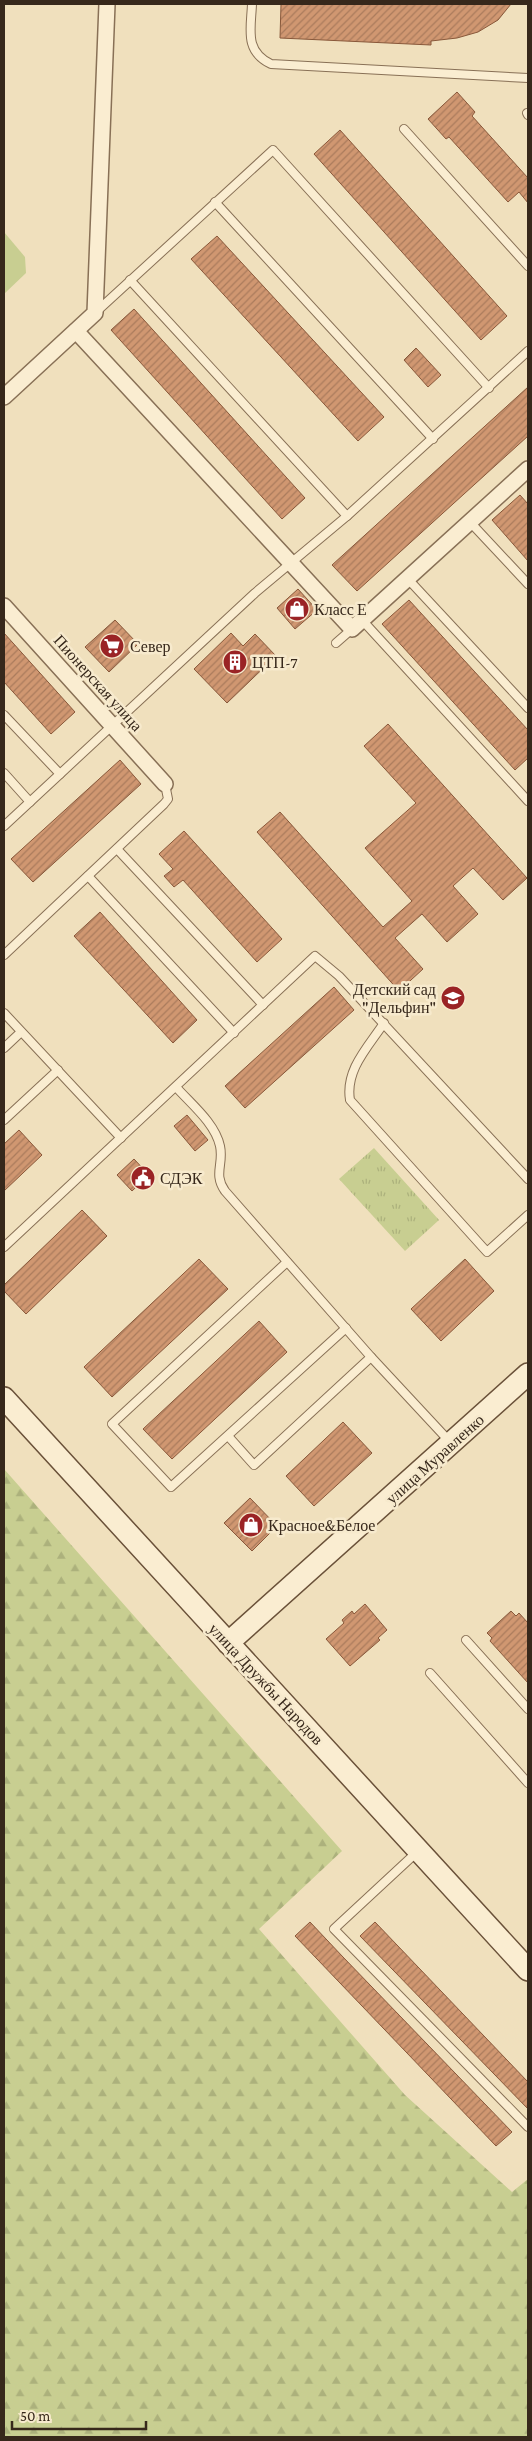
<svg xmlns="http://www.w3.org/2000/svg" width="532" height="2441" font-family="'Crimson Pro',serif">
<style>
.forest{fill:url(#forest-firs)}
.park{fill:url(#park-tufts)}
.garden{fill:#c8ce91}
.building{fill:url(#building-hatch);stroke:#89583a}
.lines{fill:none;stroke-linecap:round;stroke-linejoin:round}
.lane-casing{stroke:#887056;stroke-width:10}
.street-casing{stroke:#887056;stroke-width:18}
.secondary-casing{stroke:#6a5139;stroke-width:24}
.lane{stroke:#faedd1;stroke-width:8}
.street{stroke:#faedd1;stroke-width:15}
.secondary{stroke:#faedd1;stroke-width:21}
.labels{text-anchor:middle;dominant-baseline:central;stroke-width:5;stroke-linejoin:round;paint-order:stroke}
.poi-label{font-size:16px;fill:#37281b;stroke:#f7eacd;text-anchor:start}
.street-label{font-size:16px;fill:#37281b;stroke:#f7eacd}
</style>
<defs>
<pattern id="forest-firs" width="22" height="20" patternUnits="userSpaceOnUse" patternTransform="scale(1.25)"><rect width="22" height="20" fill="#c8ce91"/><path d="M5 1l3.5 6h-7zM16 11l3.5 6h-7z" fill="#acb17c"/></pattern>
<pattern id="park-tufts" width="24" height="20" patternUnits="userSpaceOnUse" patternTransform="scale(1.25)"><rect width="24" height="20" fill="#c8ce91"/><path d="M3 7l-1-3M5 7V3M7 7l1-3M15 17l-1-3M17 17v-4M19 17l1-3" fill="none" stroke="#acb17c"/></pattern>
<pattern id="building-hatch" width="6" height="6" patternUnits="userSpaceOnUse" patternTransform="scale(1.25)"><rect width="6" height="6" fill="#d09771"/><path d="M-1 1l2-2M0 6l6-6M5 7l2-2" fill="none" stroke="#aa7b5c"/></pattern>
</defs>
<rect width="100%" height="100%" fill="#f0e0bd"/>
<polygon class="forest" points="4,1469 342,1851 259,1929 405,2095 512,2192 528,2179 528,2437 4,2437"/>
<polygon class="park" points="374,1148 439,1220 405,1251 339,1179"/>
<polygon class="garden" points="4,232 25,257 26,273 4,294"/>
<g class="building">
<polygon points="281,4 511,4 498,20 478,32 457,38 431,41 431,45 280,38"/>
<polygon points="457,92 475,112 472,116 528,178 528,203 519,192 508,202 449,137 446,139 428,119"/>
<polygon points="340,130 507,316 481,340 314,154"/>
<polygon points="217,236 384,417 358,441 191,259"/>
<polygon points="134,309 305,498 282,519 111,330"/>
<polygon points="416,348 441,375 428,387 404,360"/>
<polygon points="528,387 528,436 357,591 332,565"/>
<polygon points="520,495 528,504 528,561 492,520"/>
<polygon points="298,589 317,610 295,629 277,608"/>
<polygon points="409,600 528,730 528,758 515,770 382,624"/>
<polygon points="115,620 138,644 109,672 85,647"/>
<polygon points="4,633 75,712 51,734 4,682"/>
<polygon points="231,633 243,646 255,634 276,656 227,703 194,669"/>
<polygon points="388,724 527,878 503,900 473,868 453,886 478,914 447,942 422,914 395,938 423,969 399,991 257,832 280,812 383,927 412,901 365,848 416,803 364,746"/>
<polygon points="120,760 141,784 33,882 11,859"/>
<polygon points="184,831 282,939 257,962 183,880 174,887 164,876 173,869 159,854"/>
<polygon points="100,912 197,1020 173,1043 74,936"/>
<polygon points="334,987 354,1010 245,1108 225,1086"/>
<polygon points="187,1115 208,1140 195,1151 174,1126"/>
<polygon points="19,1130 42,1155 4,1191 4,1144"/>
<polygon points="134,1159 149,1175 132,1191 117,1175"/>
<polygon points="82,1210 107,1236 26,1314 4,1291 4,1285"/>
<polygon points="199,1259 228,1289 112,1397 84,1367"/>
<polygon points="465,1259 494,1291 441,1341 411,1309"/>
<polygon points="259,1321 287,1352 172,1459 143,1429"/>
<polygon points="343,1422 372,1453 314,1506 286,1476"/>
<polygon points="250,1498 277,1526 252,1551 224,1523"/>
<polygon points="365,1604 387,1630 378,1638 380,1640 350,1666 326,1639 344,1623 342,1620 352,1611 354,1614"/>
<polygon points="511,1611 516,1616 519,1613 528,1623 528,1683 490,1641 492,1638 487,1633"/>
<polygon points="310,1922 343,1957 512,2132 496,2146 295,1936"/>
<polygon points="375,1922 528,2082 528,2109 360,1936"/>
</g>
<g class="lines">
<defs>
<g id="lane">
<path d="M252,4C251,29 244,51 271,64L528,78"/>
<polyline points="527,113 528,115"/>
<polyline points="404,129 528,266"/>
<polyline points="215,202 433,439"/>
<polyline points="130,280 347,516"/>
<polyline points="96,312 273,150 489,388"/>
<polyline points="470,522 528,584"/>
<polyline points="407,578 528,708"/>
<polyline points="362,620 528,801"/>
<polyline points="336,643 352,629"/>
<polyline points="4,715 60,774 255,593 347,516 528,351"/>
<polyline points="4,773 30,802"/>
<polyline points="4,826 60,774"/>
<polyline points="117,849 263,1005"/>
<polyline points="88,876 234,1033"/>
<polyline points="4,955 164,804 168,799 165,784"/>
<polyline points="4,1013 121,1138"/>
<path d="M384,1023C368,1047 345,1070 350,1100L487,1252L528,1215"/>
<polyline points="4,1048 21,1032"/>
<path d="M176,1087C191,1104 215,1123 220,1146C224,1164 213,1174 225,1191L371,1357L451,1443"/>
<polyline points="4,1120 58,1070"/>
<polyline points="4,1247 315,956 339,976 528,1179"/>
<polyline points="287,1262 112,1424 171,1487 346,1328"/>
<polyline points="228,1436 254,1465 371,1357"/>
<polyline points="466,1640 528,1709"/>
<polyline points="430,1673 528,1783"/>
<polyline points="417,1852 334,1929 528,2127"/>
</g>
<g id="street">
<polyline points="76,331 352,629 528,469"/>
<polyline points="4,397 95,313 107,4"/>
<polyline points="4,606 165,784"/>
</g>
<g id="secondary">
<polyline points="4,1398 528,1970"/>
<polyline points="228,1643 528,1374"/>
</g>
</defs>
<use href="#lane" class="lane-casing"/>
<use href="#street" class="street-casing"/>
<use href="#secondary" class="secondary-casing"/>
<use href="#lane" class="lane"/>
<use href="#street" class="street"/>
<use href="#secondary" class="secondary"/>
</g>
<defs>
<symbol id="shop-disc" viewBox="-11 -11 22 22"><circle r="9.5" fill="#9a2325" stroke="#f7eacd"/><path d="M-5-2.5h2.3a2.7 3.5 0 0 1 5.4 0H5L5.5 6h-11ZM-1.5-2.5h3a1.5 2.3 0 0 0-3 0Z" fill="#fff"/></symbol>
<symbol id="supermarket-disc" viewBox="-11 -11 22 22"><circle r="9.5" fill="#9a2325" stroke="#f7eacd"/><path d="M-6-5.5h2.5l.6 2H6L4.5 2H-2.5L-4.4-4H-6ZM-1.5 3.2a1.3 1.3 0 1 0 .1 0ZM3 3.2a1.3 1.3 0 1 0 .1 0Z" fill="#fff"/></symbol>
<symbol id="building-disc" viewBox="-11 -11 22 22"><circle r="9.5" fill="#9a2325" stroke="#f7eacd"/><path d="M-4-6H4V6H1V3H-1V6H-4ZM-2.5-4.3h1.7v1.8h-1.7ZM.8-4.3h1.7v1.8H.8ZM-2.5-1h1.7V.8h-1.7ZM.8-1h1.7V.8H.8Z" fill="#fff"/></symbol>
<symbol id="school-disc" viewBox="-11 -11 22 22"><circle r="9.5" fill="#9a2325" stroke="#f7eacd"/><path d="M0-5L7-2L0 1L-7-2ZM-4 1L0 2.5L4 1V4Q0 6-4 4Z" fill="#fff"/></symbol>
<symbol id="civic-disc" viewBox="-11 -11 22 22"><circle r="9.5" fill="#9a2325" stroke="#f7eacd"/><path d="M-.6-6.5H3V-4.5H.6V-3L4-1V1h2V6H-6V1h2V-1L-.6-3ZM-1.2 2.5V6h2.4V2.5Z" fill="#fff"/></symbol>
</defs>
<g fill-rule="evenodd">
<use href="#shop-disc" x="283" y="595" width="28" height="28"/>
<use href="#supermarket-disc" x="98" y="632" width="28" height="28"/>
<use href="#building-disc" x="221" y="648" width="28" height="28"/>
<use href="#school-disc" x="439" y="984" width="28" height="28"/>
<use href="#civic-disc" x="129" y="1164" width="28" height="28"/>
<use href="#shop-disc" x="237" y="1511" width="28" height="28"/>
</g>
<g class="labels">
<g class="poi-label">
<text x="314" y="609">Класс Е</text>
<text x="130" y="646">Север</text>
<text x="252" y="662">ЦТП-7</text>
<text x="436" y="989" text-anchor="end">Детский сад<tspan x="436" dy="18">"Дельфин"</tspan></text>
<text x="160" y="1178">СДЭК</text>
<text x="268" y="1525">Красное&amp;Белое</text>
</g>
<g class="street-label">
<text transform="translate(98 683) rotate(48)">Пионерская улица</text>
<text transform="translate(435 1459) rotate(-42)">улица Муравленко</text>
<text transform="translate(266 1684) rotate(47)">улица Дружбы Народов</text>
</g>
</g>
<rect width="532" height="2441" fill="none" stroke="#37281b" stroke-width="10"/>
<path d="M12 2421v8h134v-8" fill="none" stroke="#37281b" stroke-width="2.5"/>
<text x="20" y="2421" font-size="15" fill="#37281b" stroke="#f7eacd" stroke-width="4" paint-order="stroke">50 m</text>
</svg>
